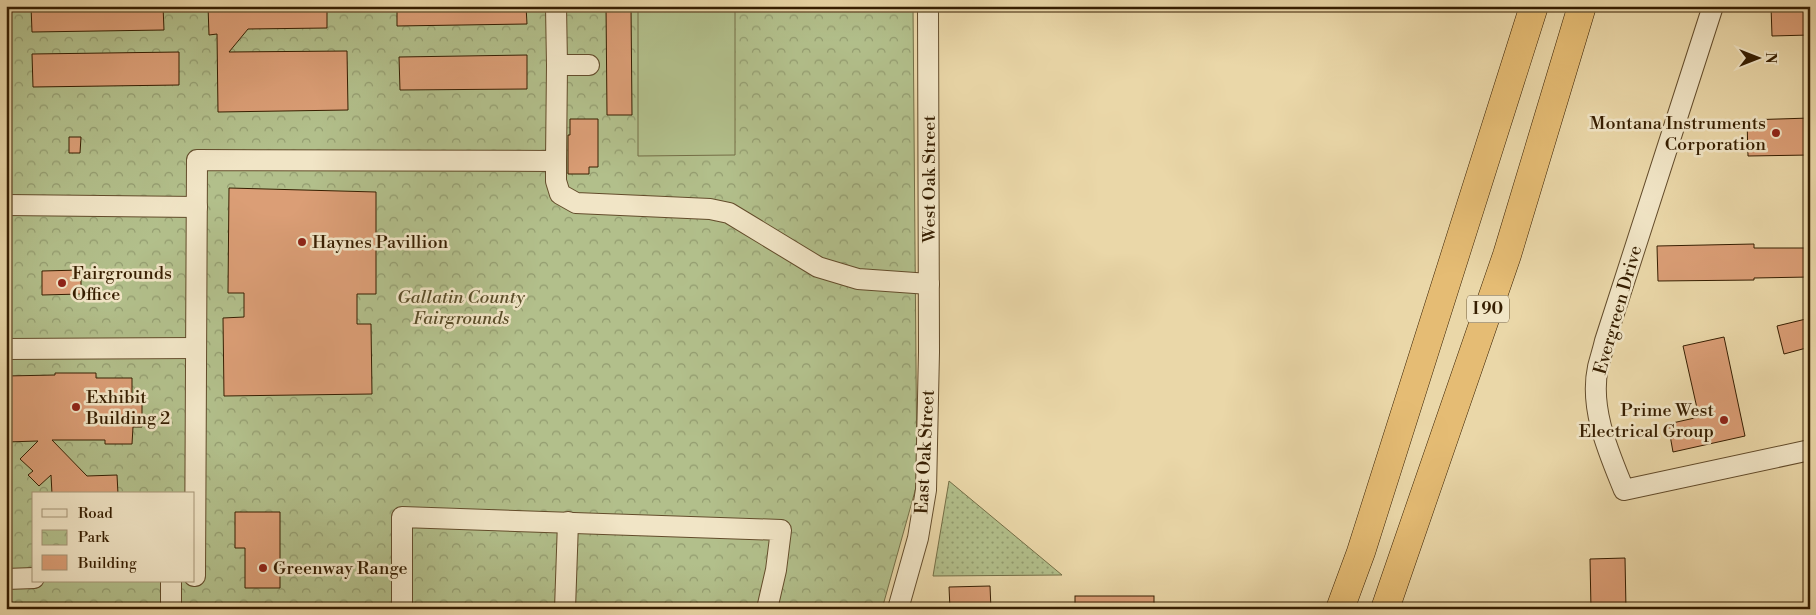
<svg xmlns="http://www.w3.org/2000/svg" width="1816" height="615" font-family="'Libre Bodoni',serif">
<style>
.grass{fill:url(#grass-dots);stroke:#746e46}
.park{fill:url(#park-crowns);stroke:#746e46;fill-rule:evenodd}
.pitch{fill:#b2bf8b;stroke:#746e46}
.building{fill:#db9e76;stroke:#361e01}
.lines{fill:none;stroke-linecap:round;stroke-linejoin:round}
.minor-casing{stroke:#634c2b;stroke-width:22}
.highway-casing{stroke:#361e01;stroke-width:29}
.minor{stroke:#f1e5c6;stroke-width:20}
.highway{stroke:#e5bc74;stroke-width:28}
.poi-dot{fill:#8f2418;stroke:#f1e5c6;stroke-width:2}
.labels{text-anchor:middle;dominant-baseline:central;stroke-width:5;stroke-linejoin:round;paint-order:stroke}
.shield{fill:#f1e5c6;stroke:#6e5a3c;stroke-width:1}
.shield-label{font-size:16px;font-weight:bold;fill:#361e01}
.poi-label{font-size:18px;fill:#361e01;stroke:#f1e5c6;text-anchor:start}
.street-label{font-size:18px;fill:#361e01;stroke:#f1e5c6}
.park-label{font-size:18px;font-style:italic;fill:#5b4e2a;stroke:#f1e5c6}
</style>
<defs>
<pattern id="grass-dots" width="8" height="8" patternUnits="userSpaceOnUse" patternTransform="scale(1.25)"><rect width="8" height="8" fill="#b2bf8b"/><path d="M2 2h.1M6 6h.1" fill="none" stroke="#929b6f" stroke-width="1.8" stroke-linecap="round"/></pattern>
<pattern id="park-crowns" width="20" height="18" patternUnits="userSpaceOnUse" patternTransform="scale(1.25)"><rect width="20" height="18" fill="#b2bf8b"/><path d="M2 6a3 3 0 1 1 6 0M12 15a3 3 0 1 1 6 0" fill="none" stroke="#929b6f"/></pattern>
</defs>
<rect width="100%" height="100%" fill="#ead7a8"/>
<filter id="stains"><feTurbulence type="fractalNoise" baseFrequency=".004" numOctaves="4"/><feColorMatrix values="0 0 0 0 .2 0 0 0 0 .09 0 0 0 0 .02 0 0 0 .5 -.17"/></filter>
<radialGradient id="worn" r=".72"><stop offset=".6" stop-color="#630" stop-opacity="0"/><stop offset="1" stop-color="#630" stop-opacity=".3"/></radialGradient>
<polygon class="grass" points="949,481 1062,575 933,576"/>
<path class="park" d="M6,6H913L917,484L882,609H6ZM34,494H194V581H34Z"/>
<polygon class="pitch" points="638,6 735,6 735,155 638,156"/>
<g class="building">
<polygon points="31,6 163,6 164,30 32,32"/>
<polygon points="208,6 295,6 295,9 327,8 327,28 248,29 229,52 347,51 348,110 218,112 217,34 209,35"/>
<polygon points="397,6 526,6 527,24 397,26"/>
<polygon points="606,6 631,6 632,115 607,115"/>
<polygon points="1771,6 1810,6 1810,35 1772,36"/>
<polygon points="179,52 179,85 33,87 32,54"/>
<polygon points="527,55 527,89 400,90 399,57"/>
<polygon points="1810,118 1810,155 1748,156 1747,120"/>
<polygon points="570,119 598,119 598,167 589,167 589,174 568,174 568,135 570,135"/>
<polygon points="69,137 81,137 80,153 69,153"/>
<polygon points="229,188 376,192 376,294 357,294 357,324 371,324 372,394 224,396 223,318 244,317 244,293 228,293"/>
<polygon points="1754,244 1754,248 1810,248 1810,277 1754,278 1754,280 1658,281 1657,246"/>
<polygon points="81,270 81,294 42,295 42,271"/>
<polygon points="1810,318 1810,347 1784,354 1777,326"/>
<polygon points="1724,337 1745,436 1673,452 1668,424 1699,417 1683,346"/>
<polygon points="55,373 96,373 96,378 132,378 132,401 142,401 142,427 133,427 132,444 105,444 105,440 52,440 87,476 117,475 118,494 52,494 51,475 39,486 28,475 33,471 20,459 38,441 6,442 6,376 55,375"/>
<polygon points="235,512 280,512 280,588 245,588 245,548 235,548"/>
<polygon points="1625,558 1626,609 1591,609 1590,559"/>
<polygon points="990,586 991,609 950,609 949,587"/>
<rect x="1075" y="596" width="79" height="13"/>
</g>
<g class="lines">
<defs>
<g id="minor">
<polyline points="556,6 557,65"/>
<path d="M1713,6L1605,341C1603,350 1600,359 1598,367C1589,409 1609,453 1624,490L1810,450"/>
<polyline points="556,161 556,181 560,194 576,203 710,209 729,213 818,267 858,279 929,284"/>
<polyline points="6,205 197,207"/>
<polyline points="6,349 196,348"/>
<polyline points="194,576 195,576 197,160 556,161 557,65 589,65"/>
<polyline points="6,579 34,578"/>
<polyline points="171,581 171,609"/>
<polyline points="402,609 402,517 781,530 776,570 767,609"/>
<polyline points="565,609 568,522"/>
<polyline points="898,609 918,538 926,490 929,352 928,6"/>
</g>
<g id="highway">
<polyline points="1340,609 1361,552 1534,6"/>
<polyline points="1385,609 1507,255 1582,6"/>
</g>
</defs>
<use href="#minor" class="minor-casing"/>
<use href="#highway" class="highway-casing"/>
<use href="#minor" class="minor"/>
<use href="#highway" class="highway"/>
</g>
<g class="poi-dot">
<circle cx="1776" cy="133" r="5"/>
<circle cx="302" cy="242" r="5"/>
<circle cx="62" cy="283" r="5"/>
<circle cx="76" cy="407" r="5"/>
<circle cx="1724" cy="420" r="5"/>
<circle cx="263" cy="568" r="5"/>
</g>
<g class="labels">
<rect class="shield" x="1467" y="295.5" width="42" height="27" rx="4"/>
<g class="shield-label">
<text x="1488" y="309">I 90</text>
</g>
<g class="poi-label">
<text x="1766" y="123" text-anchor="end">Montana Instruments<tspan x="1766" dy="21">Corporation</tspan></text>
<text x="312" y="242">Haynes Pavillion</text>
<text x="72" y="273">Fairgrounds<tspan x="72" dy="21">Office</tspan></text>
<text x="86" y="397">Exhibit<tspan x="86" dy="21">Building 2</tspan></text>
<text x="1714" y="410" text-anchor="end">Prime West<tspan x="1714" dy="21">Electrical Group</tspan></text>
<text x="273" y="568">Greenway Range</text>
</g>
<g class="street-label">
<text transform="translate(929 179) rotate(-90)">West Oak Street</text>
<text transform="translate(1618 310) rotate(-74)">Evergreen Drive</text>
<text transform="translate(925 452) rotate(-87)">East Oak Street</text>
</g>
<g class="park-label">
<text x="461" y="297">Gallatin County<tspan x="461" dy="21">Fairgrounds</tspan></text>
</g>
</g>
<rect width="1816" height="615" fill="none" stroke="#ead7a8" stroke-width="25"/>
<rect x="8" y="8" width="1801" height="600" fill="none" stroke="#361e01" stroke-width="2.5"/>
<rect x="12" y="12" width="1791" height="590" fill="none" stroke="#361e01"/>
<rect x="32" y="492" width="162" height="90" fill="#f1e5c6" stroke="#a69577"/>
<rect x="42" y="509" width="25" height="8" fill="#f1e5c6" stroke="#a69577"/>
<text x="78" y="518" font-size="15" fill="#361e01">Road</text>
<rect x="42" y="530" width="25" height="15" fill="url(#park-crowns)" stroke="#a69577"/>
<text x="78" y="542" font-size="15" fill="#361e01">Park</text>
<rect x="42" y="555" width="25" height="15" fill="#db9e76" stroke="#a69577"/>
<text x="78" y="568" font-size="15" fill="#361e01">Building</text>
<g transform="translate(1758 58) rotate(90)" stroke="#f1e5c6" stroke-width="4" paint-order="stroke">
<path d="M0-4L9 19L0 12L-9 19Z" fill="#361e01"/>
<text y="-8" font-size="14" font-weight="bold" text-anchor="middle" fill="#361e01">N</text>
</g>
<rect width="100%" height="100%" filter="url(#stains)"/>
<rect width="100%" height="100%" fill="url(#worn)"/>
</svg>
